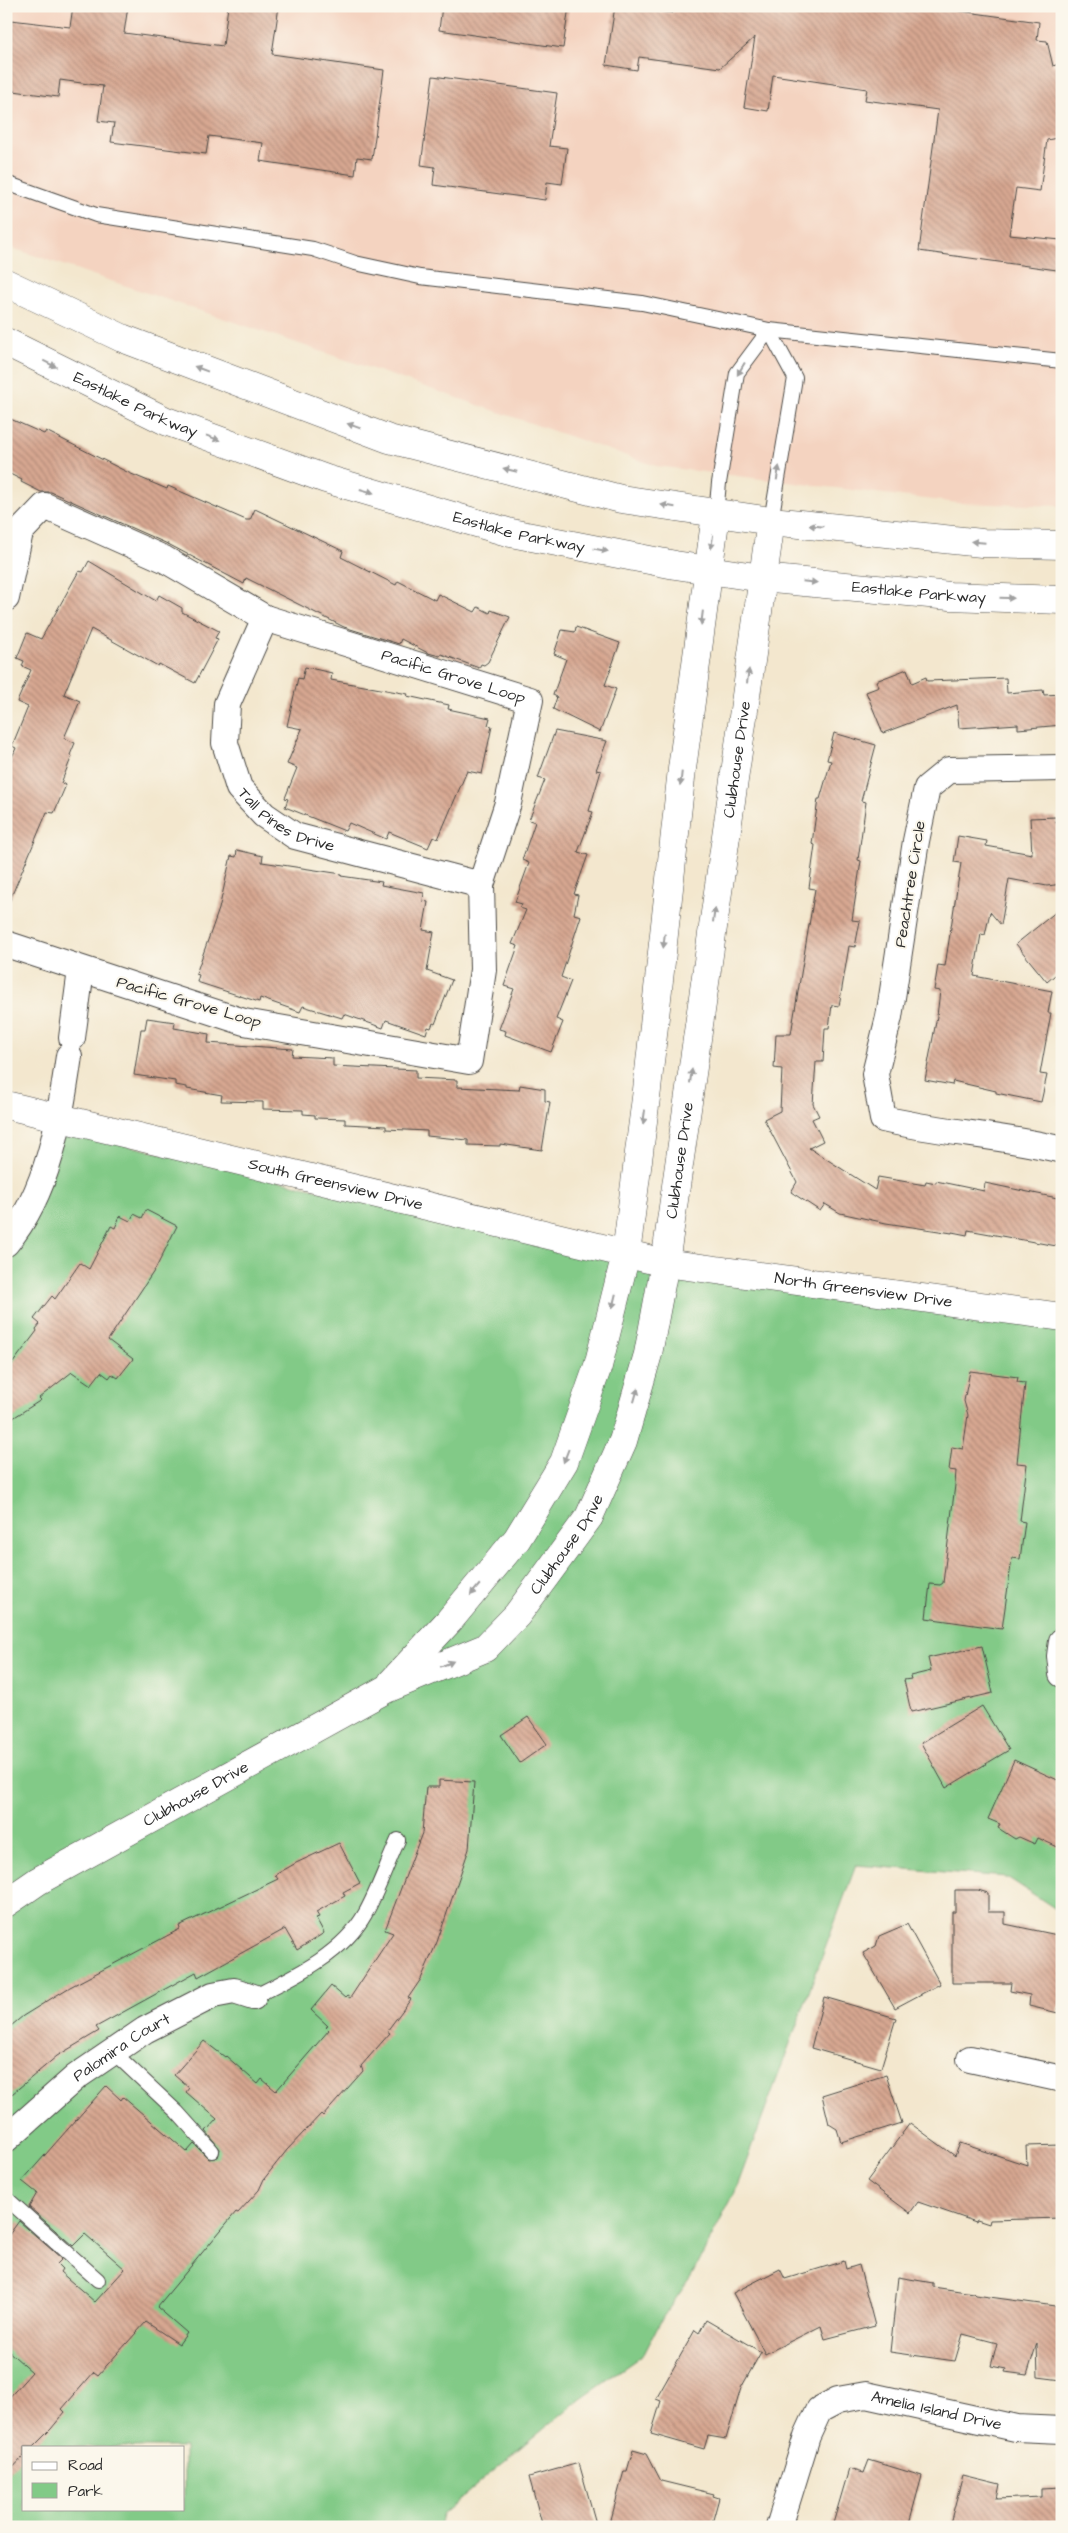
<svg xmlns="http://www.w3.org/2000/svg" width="1068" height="2533" font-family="'Architects Daughter',sans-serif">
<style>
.built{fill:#f4d3c0}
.green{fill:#82ca87;stroke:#567a59;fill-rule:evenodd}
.building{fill:url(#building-back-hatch)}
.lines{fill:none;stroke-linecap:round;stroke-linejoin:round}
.lane-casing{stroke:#494743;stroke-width:16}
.street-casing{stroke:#494743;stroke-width:28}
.secondary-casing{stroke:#494743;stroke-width:29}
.primary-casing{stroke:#494743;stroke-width:29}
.lane{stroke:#fff;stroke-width:14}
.street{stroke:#fff;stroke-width:26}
.secondary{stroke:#fff;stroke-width:28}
.primary{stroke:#fff;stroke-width:28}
.oneway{fill:#a0a0a0}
.labels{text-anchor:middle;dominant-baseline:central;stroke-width:4;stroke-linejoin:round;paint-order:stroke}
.street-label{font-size:16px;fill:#2b2b2b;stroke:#fbf7ec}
</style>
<defs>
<pattern id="building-back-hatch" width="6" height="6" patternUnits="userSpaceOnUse" patternTransform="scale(1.25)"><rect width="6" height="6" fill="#d7a791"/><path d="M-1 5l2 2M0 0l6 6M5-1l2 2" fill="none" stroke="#af8877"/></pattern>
</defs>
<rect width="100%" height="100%" fill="#fbf7ec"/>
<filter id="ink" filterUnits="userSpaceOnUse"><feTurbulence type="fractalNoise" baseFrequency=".02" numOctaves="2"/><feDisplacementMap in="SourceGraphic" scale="10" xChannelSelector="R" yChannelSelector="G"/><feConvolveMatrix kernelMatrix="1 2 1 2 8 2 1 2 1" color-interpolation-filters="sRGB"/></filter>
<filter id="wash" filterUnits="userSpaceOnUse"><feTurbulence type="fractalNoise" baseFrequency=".0096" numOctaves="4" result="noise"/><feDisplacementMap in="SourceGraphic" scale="20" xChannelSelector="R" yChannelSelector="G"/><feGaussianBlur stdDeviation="1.12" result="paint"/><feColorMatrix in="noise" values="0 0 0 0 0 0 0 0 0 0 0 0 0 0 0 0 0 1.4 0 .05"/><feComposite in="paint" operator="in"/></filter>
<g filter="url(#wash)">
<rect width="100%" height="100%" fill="#f3e7ce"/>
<polygon class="built" points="6,6 1062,6 1062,506 958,503 656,466 282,338 6,246"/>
<path class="green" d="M44,1126L556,1245L1062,1314V1626L1056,1670L1062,1692V1913L1007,1877L856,1865L735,2192L691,2277L663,2317L644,2354L581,2398L442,2514L439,2527H6V1247L30,1203ZM24,2447H184V2509H24Z"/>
<g id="blocks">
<g class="building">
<polygon points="73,6 128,6 124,33 223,46 228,6 279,6 272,54 384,70 372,159 357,157 355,175 260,161 263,143 209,136 206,154 111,142 114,123 98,121 103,86 60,80 58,97 6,90 6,56 11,20 70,27"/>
<polygon points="442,6 569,6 563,48 439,30"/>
<polygon points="615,6 673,13 674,6 924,6 1039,22 1037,40 1047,41 1053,66 1062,63 1062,137 1047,140 1040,191 1016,188 1009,235 1061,240 1057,270 919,251 938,110 865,100 867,89 773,75 768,111 744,107 755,37 720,68 639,57 637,70 606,65"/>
<polygon points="433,76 557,93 549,146 567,148 562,184 547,182 545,200 433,185 435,167 421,165"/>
<polygon points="6,417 44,434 46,431 129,473 167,489 168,486 246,520 250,520 255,509 343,551 341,557 396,585 398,581 435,600 438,594 475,612 478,607 490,613 491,610 510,617 488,662 484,665 481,664 479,668 441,654 440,656 428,653 401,639 399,644 344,627 246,578 244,584 170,545 51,492 41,492 21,482 22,480 6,472"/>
<polygon points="89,561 156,601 159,595 182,608 182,612 219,631 215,638 218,639 195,683 159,664 158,666 91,629 64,694 80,701 64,738 75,743 70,755 72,756 61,783 66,785 54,813 47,812 6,909 6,771 16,748 12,746 28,707 17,702 31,670 22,666 24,661 17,658 27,633 41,639 79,571 83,572"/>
<polygon points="576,627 620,643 605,685 616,689 600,732 553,709 557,697 553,695 566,659 554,654 562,630 575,632"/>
<polygon points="305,667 332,673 331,680 408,694 407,696 449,705 448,709 490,718 488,725 492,726 482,774 467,771 438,839 433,837 428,848 389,832 386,839 349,823 345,831 285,807 288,799 285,798 297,768 287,764 302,729 287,726 298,678 302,679"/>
<polygon points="907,669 912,683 926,677 927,681 1006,678 1007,693 1043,690 1044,695 1062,694 1062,725 1018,729 1018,724 959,728 957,705 883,733 866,692 879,687 876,681"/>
<polygon points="555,731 607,741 596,770 601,771 589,811 593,812 578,852 588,855 574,894 578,895 574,914 581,916 561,977 571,981 556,1019 563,1022 551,1052 505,1035 506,1031 499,1029 514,989 504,986 518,946 512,944 526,910 520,908 522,904 515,902 529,863 522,860 535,822 529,820 545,780 538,778"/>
<polygon points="834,733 876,745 861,801 866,802 858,860 861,861 852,920 860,921 855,947 849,946 839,1006 832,1005 829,1028 825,1028 823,1062 816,1062 813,1104 819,1116 812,1119 823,1141 809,1148 875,1190 878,1177 925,1185 926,1181 936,1183 936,1181 984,1191 985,1183 1062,1199 1062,1247 968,1230 967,1235 952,1232 952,1233 886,1223 840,1213 825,1204 820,1211 791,1192 797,1182 764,1119 780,1111 782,1069 774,1068 776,1034 791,1034 815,889 809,888 815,845 812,844 814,828 818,799 820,799 831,761 827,760"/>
<polygon points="1056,817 1056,823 1062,823 1062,884 1047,886 1009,879 1001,925 990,912 985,935 981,934 974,976 1052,991 1048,1013 1051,1013 1040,1074 1047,1075 1041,1102 996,1093 996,1091 953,1081 952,1085 925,1080 937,1016 940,991 934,990 938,965 945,966 961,863 954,862 958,836 987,841 986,846 1032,854 1030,818"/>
<polygon points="237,850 263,856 262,862 342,874 341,876 382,882 381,885 424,893 423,901 428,902 423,930 434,932 427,971 452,980 435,1024 433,1023 431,1028 428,1027 426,1034 386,1020 383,1028 344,1014 342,1018 303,1006 300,1012 260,998 259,1002 197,982 199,975 196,974 219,909 231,856 236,857"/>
<polygon points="1062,907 1062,969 1047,982 1016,944"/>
<polygon points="147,1018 175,1022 174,1028 209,1034 208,1043 293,1049 292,1056 333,1058 333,1066 416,1070 416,1078 457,1080 457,1087 519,1090 520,1085 545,1089 545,1101 550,1102 542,1150 500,1144 500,1146 468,1145 468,1140 427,1136 427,1131 386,1129 386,1126 345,1124 345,1119 315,1118 315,1115 303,1114 303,1110 263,1109 263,1102 221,1101 222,1095 187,1089 187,1087 175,1085 175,1081 134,1075 141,1029 145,1029"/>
<polygon points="146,1210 177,1226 156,1268 108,1340 133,1359 118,1378 112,1374 109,1378 101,1372 91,1385 72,1372 39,1398 41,1400 13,1418 6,1408 6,1372 37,1331 36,1329 40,1324 34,1319 52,1296 55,1299 80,1263 89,1269 111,1226 115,1228 120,1216 130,1221 134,1214 142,1218"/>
<polygon points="970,1371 1018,1377 1017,1382 1025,1383 1017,1463 1027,1464 1020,1521 1025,1522 1020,1559 1012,1558 1002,1629 926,1618 930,1584 940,1585 943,1583 955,1485 956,1471 949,1470 952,1447 963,1449 968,1415 964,1401"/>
<polygon points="982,1646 993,1693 911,1712 904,1680 911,1679 910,1676 931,1671 928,1658"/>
<polygon points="982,1706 1009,1750 946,1788 921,1743"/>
<polygon points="528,1717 547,1744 520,1763 501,1735"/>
<polygon points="1014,1760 1062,1782 1062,1849 1038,1838 1035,1844 1019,1837 1015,1839 998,1828 1000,1824 988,1819"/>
<polygon points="439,1780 474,1782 469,1849 437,1942 421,1979 408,1998 411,1999 387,2031 390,2033 361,2066 363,2071 323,2116 321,2114 287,2150 264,2179 259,2190 238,2213 236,2212 157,2307 187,2333 179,2344 146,2322 98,2375 94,2372 62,2409 65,2412 51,2429 33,2447 24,2447 24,2456 6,2475 6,2401 32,2372 6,2349 6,2239 19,2221 62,2259 57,2264 62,2269 60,2272 95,2302 125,2269 85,2234 73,2246 29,2207 37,2193 22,2181 106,2086 121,2100 123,2097 187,2152 194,2144 209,2159 218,2157 220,2149 206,2131 217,2119 186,2092 189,2088 174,2075 204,2041 225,2057 226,2056 258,2084 262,2079 276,2091 329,2030 326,2027 328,2026 311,2010 331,1986 345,1998 347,1996 350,1998 393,1933 385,1930 422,1833 426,1787 439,1787"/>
<polygon points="339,1843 360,1883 343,1892 345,1896 316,1912 319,1917 316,1918 324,1933 297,1950 285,1929 198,1977 196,1972 96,2027 99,2031 57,2056 6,2099 6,2030 23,2016 70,1987 180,1929 179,1926 278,1879 275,1875 296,1863"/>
<polygon points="955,1890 978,1890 988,1893 988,1912 1005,1912 1005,1924 1062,1936 1062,1993 1058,2013 1029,2006 1030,1995 1010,1991 1011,1983 952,1983 952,1912 955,1912"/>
<polygon points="907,1924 940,1984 895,2008 863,1953 876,1946 879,1936"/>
<polygon points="824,1997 896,2018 881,2068 811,2048"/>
<polygon points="886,2075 902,2123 841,2142 837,2129 829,2124 822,2095"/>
<polygon points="910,2123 955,2156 960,2143 1027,2165 1026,2146 1062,2145 1062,2218 990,2220 989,2224 977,2220 976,2222 918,2202 910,2213 867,2181"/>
<polygon points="844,2261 846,2269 859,2265 875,2326 825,2339 821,2326 765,2354 733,2293 780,2269 785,2279"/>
<polygon points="898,2277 933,2283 933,2287 973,2293 975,2295 1062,2307 1062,2380 1038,2377 1037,2343 1027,2375 1005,2372 1006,2369 991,2366 997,2343 963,2334 955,2361 890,2352"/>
<polygon points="706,2320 761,2352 741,2388 726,2439 708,2436 704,2449 651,2434 661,2401 656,2399 695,2330 699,2333"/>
<polygon points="633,2450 647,2454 661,2481 714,2494 713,2496 719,2498 711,2527 609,2527 624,2471 627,2471"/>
<polygon points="869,2460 922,2476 908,2527 832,2527 849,2469 864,2473"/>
<polygon points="579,2463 597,2527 543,2527 529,2477"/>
<polygon points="963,2475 1000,2484 997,2499 1042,2497 1042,2488 1062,2487 1062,2527 949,2527"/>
</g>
</g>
</g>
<g filter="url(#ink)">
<use href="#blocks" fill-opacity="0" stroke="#494743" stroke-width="1"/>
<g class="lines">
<defs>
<g id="lane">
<polyline points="6,183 96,215 313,249 355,263 420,277 642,303 769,330 1062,361"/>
<polyline points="716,514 719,483 737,373 769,330 795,378 771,521"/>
<path d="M253,1997C293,1977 342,1955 365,1914C378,1891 387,1864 398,1840"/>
<polyline points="112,2051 177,2112 212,2151"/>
<polyline points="6,2198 98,2280"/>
</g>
<g id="street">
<path id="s1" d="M6,598L20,532L45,506L164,559L265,618L530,700L508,803L481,885L483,970L469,1061L244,1022L6,944"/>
<path id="s2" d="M265,618L227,704L225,743L239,788L264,815L295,836L481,885"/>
<path d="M1062,768L949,770L927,788L916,841L889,1017L875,1074L883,1119C942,1133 1003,1135 1062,1150"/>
<polyline points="72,1038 81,970"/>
<path d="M6,1243C49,1192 60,1120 69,1056"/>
<polyline points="1062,1641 1060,1656 1062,1674"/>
<polyline points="970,2059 1062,2079"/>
<path id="s3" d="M6,2139L76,2077L145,2030L213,1995L234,1991L253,1997"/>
<path id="s4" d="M779,2527L807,2436L819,2410L838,2400L866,2395L1016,2428L1062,2430"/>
</g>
<g id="secondary">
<path id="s5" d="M6,1105L665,1263L1062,1317"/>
<polyline points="392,1682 449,1621 517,1539 564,1462 598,1366 626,1254 647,1090 682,769 716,514"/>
<path id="s6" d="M6,1903L38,1881L386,1689L485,1648L517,1615L589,1517L623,1441L648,1354L665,1263L771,521"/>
</g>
<g id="primary">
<polyline points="6,283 122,338 389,439 621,499 771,521 982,543 1062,545"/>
<path id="s7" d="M6,342L166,421L326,479L511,533L675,565L762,578L950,596L1062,600"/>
</g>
</defs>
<use href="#lane" class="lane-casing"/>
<use href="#street" class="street-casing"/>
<use href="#secondary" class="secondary-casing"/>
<use href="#primary" class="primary-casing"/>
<use href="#lane" class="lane"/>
<use href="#street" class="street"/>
<use href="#secondary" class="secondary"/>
<use href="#primary" class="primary"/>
</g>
<defs><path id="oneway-solid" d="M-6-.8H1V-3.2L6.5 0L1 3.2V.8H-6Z" transform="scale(1.25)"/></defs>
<g class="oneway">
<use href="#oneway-solid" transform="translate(50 364) rotate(26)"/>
<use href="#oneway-solid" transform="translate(201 369) rotate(-159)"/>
<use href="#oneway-solid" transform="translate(741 369) rotate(121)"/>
<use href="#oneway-solid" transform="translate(354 426) rotate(-160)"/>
<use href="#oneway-solid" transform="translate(213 438) rotate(20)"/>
<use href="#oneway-solid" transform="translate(510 470) rotate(-166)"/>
<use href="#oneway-solid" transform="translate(778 473) rotate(-80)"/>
<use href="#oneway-solid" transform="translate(367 491) rotate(16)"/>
<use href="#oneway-solid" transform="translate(668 506) rotate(-171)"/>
<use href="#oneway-solid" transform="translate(816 526) rotate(-174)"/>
<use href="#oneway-solid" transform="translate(712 542) rotate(99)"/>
<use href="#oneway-solid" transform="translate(978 542) rotate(-175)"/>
<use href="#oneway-solid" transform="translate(601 550) rotate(11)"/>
<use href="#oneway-solid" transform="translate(810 582) rotate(6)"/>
<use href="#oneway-solid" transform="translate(1007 598) rotate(2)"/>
<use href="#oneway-solid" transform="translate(702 618) rotate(97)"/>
<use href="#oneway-solid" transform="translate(748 676) rotate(-82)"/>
<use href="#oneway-solid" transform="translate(681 779) rotate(96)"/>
<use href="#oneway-solid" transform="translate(714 915) rotate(-82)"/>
<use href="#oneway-solid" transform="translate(664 941) rotate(96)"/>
<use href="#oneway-solid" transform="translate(691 1076) rotate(-82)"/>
<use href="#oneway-solid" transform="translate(644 1117) rotate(98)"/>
<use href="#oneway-solid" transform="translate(614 1301) rotate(104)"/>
<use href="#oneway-solid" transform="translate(636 1395) rotate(-74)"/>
<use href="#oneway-solid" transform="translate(566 1456) rotate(111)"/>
<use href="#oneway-solid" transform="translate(475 1590) rotate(130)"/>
<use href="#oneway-solid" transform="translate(447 1664) rotate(-23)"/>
</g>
</g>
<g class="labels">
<g class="street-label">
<text stroke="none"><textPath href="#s7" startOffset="144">Eastlake Parkway</textPath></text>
<text stroke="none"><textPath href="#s7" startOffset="549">Eastlake Parkway</textPath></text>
<text stroke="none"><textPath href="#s7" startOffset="954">Eastlake Parkway</textPath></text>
<text stroke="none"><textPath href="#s1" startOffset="548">Pacific Grove Loop</textPath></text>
<text stroke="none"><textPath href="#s6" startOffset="1486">Clubhouse Drive</textPath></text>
<text stroke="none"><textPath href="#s2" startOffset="239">Tall Pines Drive</textPath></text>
<text transform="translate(910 884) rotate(-81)">Peachtree Circle</text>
<text transform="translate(189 1002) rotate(16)">Pacific Grove Loop</text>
<text stroke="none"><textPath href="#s6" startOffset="1081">Clubhouse Drive</textPath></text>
<text stroke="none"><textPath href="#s5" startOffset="339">South Greensview Drive</textPath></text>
<text stroke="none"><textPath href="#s5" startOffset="878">North Greensview Drive</textPath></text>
<text stroke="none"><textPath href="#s6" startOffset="676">Clubhouse Drive</textPath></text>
<text stroke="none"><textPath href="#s6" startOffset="219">Clubhouse Drive</textPath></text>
<text stroke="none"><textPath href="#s3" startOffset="148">Palomira Court</textPath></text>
<text stroke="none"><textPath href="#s4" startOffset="246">Amelia Island Drive</textPath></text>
</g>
</g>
<rect width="1068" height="2533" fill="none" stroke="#fbf7ec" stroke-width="25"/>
<rect x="22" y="2446" width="162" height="65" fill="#fbf7ec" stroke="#a8a59f"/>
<rect x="32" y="2462" width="25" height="8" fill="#ffffff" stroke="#a8a59f"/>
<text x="68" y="2470" font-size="15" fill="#2b2b2b">Road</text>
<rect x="32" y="2483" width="25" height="15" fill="#82ca87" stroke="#a8a59f"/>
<text x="68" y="2496" font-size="15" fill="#2b2b2b">Park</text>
</svg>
